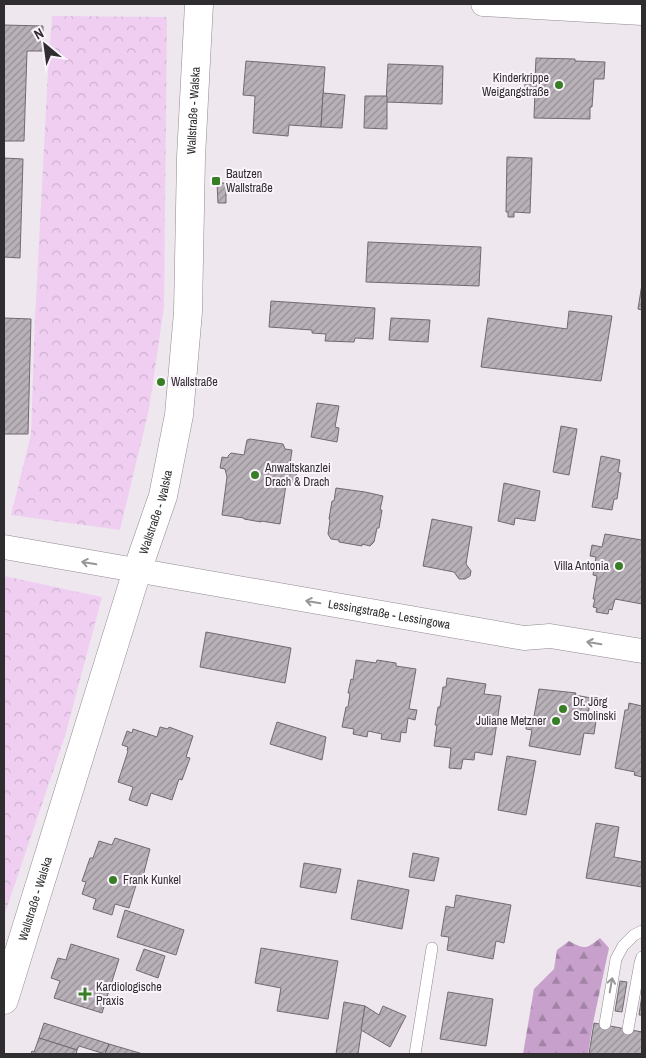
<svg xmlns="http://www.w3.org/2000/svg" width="646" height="1058" font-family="'Archivo Narrow',sans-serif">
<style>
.forest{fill:url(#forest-firs)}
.park{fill:url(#park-crowns)}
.building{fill:url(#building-hatch);stroke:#716b71}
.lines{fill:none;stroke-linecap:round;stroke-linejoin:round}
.service-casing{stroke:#8f898f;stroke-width:12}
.minor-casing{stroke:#8f898f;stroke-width:25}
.tertiary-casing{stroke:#8f898f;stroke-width:29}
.service{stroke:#fff;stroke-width:11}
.minor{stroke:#fff;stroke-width:24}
.tertiary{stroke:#fff;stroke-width:28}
.oneway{stroke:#989698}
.poi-dot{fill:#367f25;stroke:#fbf4fc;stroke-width:2}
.labels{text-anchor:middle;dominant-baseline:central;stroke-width:4;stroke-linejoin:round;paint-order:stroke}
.poi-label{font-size:12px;fill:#302d30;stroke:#fbf4fc;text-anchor:start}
.street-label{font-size:12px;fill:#302d30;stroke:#fbf4fc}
</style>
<defs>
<pattern id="forest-firs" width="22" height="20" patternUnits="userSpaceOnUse" patternTransform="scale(1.25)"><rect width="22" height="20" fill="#c7a0cc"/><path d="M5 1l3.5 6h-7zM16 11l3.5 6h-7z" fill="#a283a6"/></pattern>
<pattern id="park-crowns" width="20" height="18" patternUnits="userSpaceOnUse" patternTransform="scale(1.25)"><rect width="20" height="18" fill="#efcef2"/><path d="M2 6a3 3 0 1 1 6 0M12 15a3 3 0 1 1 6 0" fill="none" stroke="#cdb1d0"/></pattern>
<pattern id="building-hatch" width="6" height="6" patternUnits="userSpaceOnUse" patternTransform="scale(1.25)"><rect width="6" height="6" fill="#b8b1b8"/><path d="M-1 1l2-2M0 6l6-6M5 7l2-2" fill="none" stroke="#969096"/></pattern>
</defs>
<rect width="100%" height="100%" fill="#eee7ee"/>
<path class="forest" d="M600,938L609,948L593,1023L588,1054H523L534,989L554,969L557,950L569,941C586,950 586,949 600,938Z"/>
<g class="park">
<polygon points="52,16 167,17 164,307 149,409 120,530 11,515 31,434 35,318 48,72"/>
<polygon points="4,576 102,597 65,736 4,916"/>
</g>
<g class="building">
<polygon points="4,25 43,26 43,51 27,51 24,141 4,141"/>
<polygon points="536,58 575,59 575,61 605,62 604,79 594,79 592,107 590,107 590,119 534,118 535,90 525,90 525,80 535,80"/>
<polygon points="246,61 325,67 321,127 289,125 288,136 253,133 255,96 243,95"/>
<polygon points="388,64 443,66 442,104 386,102"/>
<polygon points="323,93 345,95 342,128 321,127"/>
<polygon points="365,96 387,96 387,129 364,128"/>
<polygon points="507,157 532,158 530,213 514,212 514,217 508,217 508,212 506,212"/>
<polygon points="4,158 23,159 20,258 4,257"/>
<polygon points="217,183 226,183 226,203 218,203"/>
<polygon points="368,242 481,247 479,286 366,282"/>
<polygon points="642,284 642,310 638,309"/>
<polygon points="271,301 375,308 373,339 355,338 354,342 325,341 326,334 312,333 312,330 269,327"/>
<polygon points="569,311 612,316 601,381 481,367 488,318 567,329"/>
<polygon points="4,318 31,319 28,434 4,434"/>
<polygon points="391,318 430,320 428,342 389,340"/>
<polygon points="317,403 339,406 335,427 339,428 337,442 311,437"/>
<polygon points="561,426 577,429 569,475 553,472"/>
<polygon points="250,439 283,444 285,449 292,450 290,464 294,468 294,469 297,470 295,482 291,482 291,484 286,485 280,524 261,521 261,522 244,519 244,518 222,515 227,477 225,469 220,468 222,457 228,458 228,456 231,453 244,455 247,440"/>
<polygon points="601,456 620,460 618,472 621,473 617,499 614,499 612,510 592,507"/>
<polygon points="504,483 540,491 535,521 515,518 514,525 498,521"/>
<polygon points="336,488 365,492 383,496 380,510 382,510 379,528 377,528 374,542 370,546 362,544 362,546 339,542 339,540 331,539 328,534 330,520 329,519 332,501 334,501"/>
<polygon points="432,519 472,527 466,564 471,571 470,576 465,579 459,579 454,572 423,566"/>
<polygon points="605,534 642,540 642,604 615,599 612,610 609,609 608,614 596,612 597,608 593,607 595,599 593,599 597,576 593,575 596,557 590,556 592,545 602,547"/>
<polygon points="206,632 291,648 285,683 200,667"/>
<polygon points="356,660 376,663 377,660 396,663 396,666 416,669 409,709 417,710 415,720 408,718 406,733 401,732 400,742 381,739 382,734 368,731 367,737 353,734 354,729 342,727 346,707 348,707 350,693 348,693 351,679 353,680"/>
<polygon points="447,678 486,684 484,694 501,696 492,755 475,752 474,760 463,759 461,769 449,768 451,748 434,746 437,725 435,725 438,707 440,707 443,687 446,687"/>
<polygon points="539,689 576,693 575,695 591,698 587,719 596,721 594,734 584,733 580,755 529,746 532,730 526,729 527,721 533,722"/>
<polygon points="629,703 642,706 642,777 634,775 635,772 615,768 625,710 628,710"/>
<polygon points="277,722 326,737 322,760 270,744"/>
<polygon points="160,727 168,729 169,727 193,736 186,757 190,758 182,780 179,779 172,800 151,793 147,806 129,800 133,787 118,782 128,751 127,750 128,747 122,745 127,731 132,733 133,729 157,737"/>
<polygon points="507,756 536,761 526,815 498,810"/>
<polygon points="596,823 619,827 614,857 642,862 642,887 586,878"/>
<polygon points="115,838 150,849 141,884 137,882 129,908 115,904 112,915 93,909 96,899 82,894 86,882 82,881 90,858 93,858 99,841 112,845"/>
<polygon points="413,853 439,858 434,881 409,877"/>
<polygon points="304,863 341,869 336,893 300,887"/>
<polygon points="358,880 409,890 402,929 351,919"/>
<polygon points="456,895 511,905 504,943 496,941 493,959 447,950 449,937 441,936 446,906 454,908"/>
<polygon points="125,910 184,930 176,955 117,937"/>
<polygon points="71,944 119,959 102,1013 54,998 60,981 51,978 58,958 66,960"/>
<polygon points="261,948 338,961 328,1019 277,1011 281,988 255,983"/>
<polygon points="144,949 165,956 158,978 136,970"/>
<polygon points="620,981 627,982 622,1012 615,1011"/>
<polygon points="448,992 493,999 486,1046 440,1039"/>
<polygon points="642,995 642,1015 639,1015"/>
<polygon points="344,1002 365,1006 358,1054 336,1054"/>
<polygon points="365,1006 379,1015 383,1006 406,1016 390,1047 361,1030"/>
<polygon points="44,1023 109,1044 105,1054 79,1046 77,1050 39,1038"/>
<polygon points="594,1023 642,1032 642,1054 589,1054"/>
<polygon points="39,1038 77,1050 76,1054 31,1054 32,1051 34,1052"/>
<polygon points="109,1044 143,1054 105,1054"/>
</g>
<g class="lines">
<defs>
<g id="service">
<polyline points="605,1024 616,959 623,946 634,935 642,931"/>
<polyline points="628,1029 640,963 642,957"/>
<polyline points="415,1054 432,948"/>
</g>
<g id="minor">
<polyline points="483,4 642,13"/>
<path id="s1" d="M4,547L524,638L550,636L642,651"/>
</g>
<g id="tertiary">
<path id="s2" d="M4,1000L137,571L163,496L179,415L188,312L191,157L199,4"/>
</g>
</defs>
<use href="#service" class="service-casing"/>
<use href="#minor" class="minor-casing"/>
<use href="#tertiary" class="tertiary-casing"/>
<use href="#service" class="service"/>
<use href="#minor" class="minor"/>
<use href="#tertiary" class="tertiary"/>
</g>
<defs><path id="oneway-shaft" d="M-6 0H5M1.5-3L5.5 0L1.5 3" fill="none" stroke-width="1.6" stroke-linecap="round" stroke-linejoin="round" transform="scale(1.25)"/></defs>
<g class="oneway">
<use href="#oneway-shaft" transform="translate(89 563) rotate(-170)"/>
<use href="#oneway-shaft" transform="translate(313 602) rotate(-170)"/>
<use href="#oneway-shaft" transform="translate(594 643) rotate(-171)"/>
<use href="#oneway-shaft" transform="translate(611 985) rotate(-80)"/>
</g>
<g class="poi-dot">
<circle cx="559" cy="85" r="5"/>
<rect x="211" y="176" width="10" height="10" rx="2.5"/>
<circle cx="161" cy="382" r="5"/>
<circle cx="255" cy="475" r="5"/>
<circle cx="619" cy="566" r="5"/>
<circle cx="563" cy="709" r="5"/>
<circle cx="556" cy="721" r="5"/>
<circle cx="113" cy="880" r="5"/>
<path d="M82.5 986.5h5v5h5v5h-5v5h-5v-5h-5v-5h5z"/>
</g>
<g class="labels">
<g class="poi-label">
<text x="549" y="78" text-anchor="end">Kinderkrippe<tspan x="549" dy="14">Weigangstraße</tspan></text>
<text x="226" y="174">Bautzen<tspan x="226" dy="14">Wallstraße</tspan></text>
<text x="171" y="382">Wallstraße</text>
<text x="265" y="468">Anwaltskanzlei<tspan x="265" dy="14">Drach &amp; Drach</tspan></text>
<text x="609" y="566" text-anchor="end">Villa Antonia</text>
<text x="573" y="702">Dr. Jörg<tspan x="573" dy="14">Smolinski</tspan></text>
<text x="546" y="721" text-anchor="end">Juliane Metzner</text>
<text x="123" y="880">Frank Kunkel</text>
<text x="96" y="987">Kardiologische<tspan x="96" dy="14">Praxis</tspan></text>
</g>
<g class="street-label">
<text stroke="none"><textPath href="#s2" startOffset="916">Wallstraße - Walska</textPath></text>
<text stroke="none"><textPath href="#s2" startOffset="511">Wallstraße - Walska</textPath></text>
<text stroke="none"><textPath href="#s1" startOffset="391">Lessingstraße - Lessingowa</textPath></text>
<text stroke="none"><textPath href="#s2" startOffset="106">Wallstraße - Walska</textPath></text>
</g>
</g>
<rect width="646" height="1058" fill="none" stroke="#302d30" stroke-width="10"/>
<g transform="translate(45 45) rotate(331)" stroke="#fbf4fc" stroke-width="4" paint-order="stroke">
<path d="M0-4L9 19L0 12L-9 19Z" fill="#302d30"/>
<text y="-8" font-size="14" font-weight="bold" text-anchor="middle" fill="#302d30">N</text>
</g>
</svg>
